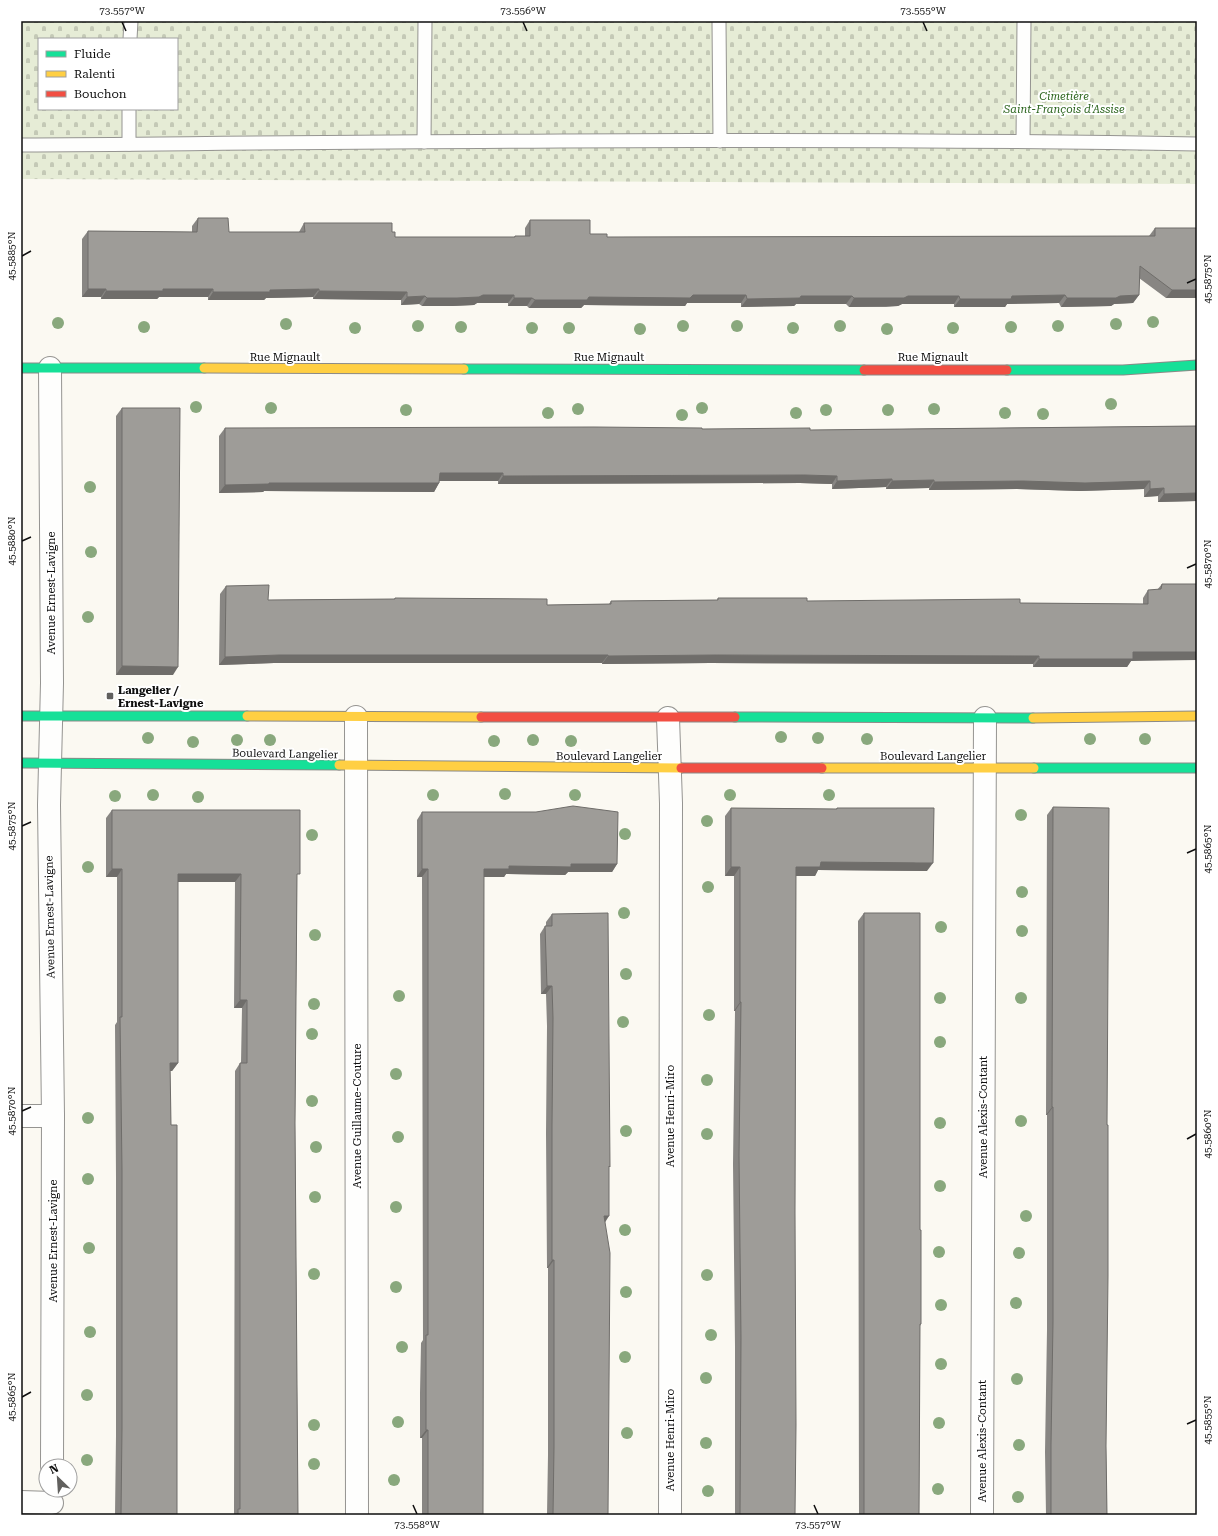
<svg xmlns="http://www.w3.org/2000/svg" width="1218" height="1536" font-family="'Roboto Serif',serif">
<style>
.cemetery{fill:url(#cemetery-stones);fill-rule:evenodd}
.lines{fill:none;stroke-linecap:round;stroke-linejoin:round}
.lane-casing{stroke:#959491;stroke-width:15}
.street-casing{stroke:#959491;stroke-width:24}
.fast-casing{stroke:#8b8a87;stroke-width:11}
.slow-casing{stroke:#8b8a87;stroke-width:11}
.jam-casing{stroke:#8b8a87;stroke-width:11}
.lane{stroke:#fefefd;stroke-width:13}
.street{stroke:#fefefd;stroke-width:22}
.fast{stroke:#16e098;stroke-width:9}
.slow{stroke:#ffcf43;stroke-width:9}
.jam{stroke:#f24e42;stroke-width:9}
.tree{fill:#89a87d}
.wall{fill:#888683}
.shaded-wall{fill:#6f6d6a}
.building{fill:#9e9c98;stroke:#6f6d6a}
.ticks{fill:none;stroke:#0e0e0e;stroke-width:1.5}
.poi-dot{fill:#61605e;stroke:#fff;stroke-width:1.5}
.labels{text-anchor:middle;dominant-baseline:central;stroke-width:4;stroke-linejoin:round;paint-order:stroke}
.park-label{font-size:11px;font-style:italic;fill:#2c651e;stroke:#fff}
.street-label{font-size:11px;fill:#0e0e0e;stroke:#fff}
.poi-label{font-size:11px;font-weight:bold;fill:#0e0e0e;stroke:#fff;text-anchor:start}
.neatline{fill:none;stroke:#0e0e0e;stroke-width:1.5}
.ticks-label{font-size:10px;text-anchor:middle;fill:#0e0e0e}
</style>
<defs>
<pattern id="cemetery-stones" width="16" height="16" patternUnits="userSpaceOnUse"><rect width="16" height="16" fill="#e6ecd6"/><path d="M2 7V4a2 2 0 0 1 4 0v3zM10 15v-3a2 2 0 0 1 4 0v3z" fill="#c4c9b6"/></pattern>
</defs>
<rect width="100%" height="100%" fill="#fbf9f2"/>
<path class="cemetery" d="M21,21H1197V184L21,179ZM39,39H177V109H39Z"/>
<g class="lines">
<defs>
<g id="lane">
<polyline points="719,21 720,141"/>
<polyline points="130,39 131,21"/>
<polyline points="1023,141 1024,21"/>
<polyline points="424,142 425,21"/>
<polyline points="129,144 129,109"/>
<path d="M21,145C413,142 805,137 1197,144"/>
</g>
<g id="street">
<polyline points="50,368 52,683 49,805 53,1116 52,1466"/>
<polyline points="356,717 357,1515"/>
<polyline points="668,718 671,803 670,1515"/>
<polyline points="21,1116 53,1116"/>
<polyline points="21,1502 52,1503"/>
<polyline points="982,1515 985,718"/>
</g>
<g id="fast">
<polyline points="21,368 204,368"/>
<polyline points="464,369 864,370"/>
<polyline points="1007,370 1123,370 1197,365"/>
<polyline points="21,716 247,716"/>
<polyline points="735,717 1033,718"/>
<polyline points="21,763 339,765"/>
<polyline points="1034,768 1197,768"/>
</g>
<g id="slow">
<polyline points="204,368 464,369"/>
<polyline points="247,716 481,717"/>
<polyline points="1033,718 1197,716"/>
<polyline points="339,765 681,768"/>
<polyline points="822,768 1034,768"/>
</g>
<g id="jam">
<polyline points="864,370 1007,370"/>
<polyline points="481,717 735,717"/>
<polyline points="681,768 822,768"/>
</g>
</defs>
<use href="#lane" class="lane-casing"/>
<use href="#street" class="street-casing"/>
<use href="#fast" class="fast-casing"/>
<use href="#slow" class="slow-casing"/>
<use href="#jam" class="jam-casing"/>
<use href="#lane" class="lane"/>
<use href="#street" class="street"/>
<use href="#fast" class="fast"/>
<use href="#slow" class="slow"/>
<use href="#jam" class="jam"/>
</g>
<g class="tree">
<circle cx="1153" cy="322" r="6"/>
<circle cx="58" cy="323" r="6"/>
<circle cx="286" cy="324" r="6"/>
<circle cx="1116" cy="324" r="6"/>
<circle cx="418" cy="326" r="6"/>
<circle cx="683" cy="326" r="6"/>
<circle cx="737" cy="326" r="6"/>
<circle cx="840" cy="326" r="6"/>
<circle cx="1058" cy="326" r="6"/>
<circle cx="144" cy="327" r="6"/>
<circle cx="461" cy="327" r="6"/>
<circle cx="1011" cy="327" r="6"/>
<circle cx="355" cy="328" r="6"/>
<circle cx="532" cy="328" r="6"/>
<circle cx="569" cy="328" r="6"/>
<circle cx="793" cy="328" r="6"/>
<circle cx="953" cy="328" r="6"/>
<circle cx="640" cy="329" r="6"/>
<circle cx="887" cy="329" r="6"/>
<circle cx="1111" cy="404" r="6"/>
<circle cx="196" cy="407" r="6"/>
<circle cx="271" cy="408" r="6"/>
<circle cx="702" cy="408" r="6"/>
<circle cx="578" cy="409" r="6"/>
<circle cx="934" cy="409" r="6"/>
<circle cx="406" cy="410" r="6"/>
<circle cx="826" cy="410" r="6"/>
<circle cx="888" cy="410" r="6"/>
<circle cx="548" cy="413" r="6"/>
<circle cx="796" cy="413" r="6"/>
<circle cx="1005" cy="413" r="6"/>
<circle cx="1043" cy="414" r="6"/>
<circle cx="682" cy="415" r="6"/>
<circle cx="90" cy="487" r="6"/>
<circle cx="91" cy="552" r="6"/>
<circle cx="88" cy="617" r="6"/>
<circle cx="781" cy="737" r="6"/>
<circle cx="148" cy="738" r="6"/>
<circle cx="818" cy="738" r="6"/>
<circle cx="867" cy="739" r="6"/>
<circle cx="1090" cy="739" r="6"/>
<circle cx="1145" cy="739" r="6"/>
<circle cx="237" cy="740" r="6"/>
<circle cx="270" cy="740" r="6"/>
<circle cx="533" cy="740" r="6"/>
<circle cx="494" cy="741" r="6"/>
<circle cx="571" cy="741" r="6"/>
<circle cx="193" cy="742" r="6"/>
<circle cx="505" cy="794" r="6"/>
<circle cx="153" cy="795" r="6"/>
<circle cx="433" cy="795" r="6"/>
<circle cx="575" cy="795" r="6"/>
<circle cx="730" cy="795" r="6"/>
<circle cx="829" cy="795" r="6"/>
<circle cx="115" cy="796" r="6"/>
<circle cx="198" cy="797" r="6"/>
<circle cx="1021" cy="815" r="6"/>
<circle cx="707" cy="821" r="6"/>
<circle cx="625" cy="834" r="6"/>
<circle cx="312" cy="835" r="6"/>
<circle cx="88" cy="867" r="6"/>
<circle cx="708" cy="887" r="6"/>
<circle cx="1022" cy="892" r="6"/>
<circle cx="624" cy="913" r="6"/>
<circle cx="941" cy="927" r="6"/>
<circle cx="1022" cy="931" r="6"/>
<circle cx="315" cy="935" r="6"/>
<circle cx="626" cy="974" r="6"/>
<circle cx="399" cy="996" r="6"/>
<circle cx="940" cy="998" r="6"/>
<circle cx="1021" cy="998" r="6"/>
<circle cx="314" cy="1004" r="6"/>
<circle cx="709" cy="1015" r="6"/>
<circle cx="623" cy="1022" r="6"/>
<circle cx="312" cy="1034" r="6"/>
<circle cx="940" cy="1042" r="6"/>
<circle cx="396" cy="1074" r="6"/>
<circle cx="707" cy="1080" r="6"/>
<circle cx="312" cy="1101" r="6"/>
<circle cx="88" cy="1118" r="6"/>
<circle cx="1021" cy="1121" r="6"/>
<circle cx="940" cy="1123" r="6"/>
<circle cx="626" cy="1131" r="6"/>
<circle cx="707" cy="1134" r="6"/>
<circle cx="398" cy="1137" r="6"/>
<circle cx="316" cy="1147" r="6"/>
<circle cx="88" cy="1179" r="6"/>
<circle cx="940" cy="1186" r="6"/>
<circle cx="315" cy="1197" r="6"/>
<circle cx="396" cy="1207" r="6"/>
<circle cx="1026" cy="1216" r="6"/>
<circle cx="625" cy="1230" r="6"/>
<circle cx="89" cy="1248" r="6"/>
<circle cx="939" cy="1252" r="6"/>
<circle cx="1019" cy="1253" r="6"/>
<circle cx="314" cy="1274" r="6"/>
<circle cx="707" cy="1275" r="6"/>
<circle cx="396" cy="1287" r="6"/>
<circle cx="626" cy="1292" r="6"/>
<circle cx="1016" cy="1303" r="6"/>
<circle cx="941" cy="1305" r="6"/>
<circle cx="90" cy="1332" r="6"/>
<circle cx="711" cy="1335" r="6"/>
<circle cx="402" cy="1347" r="6"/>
<circle cx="625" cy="1357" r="6"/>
<circle cx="941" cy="1364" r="6"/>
<circle cx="706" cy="1378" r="6"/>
<circle cx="1017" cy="1379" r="6"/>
<circle cx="87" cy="1395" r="6"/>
<circle cx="398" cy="1422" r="6"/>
<circle cx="939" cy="1423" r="6"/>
<circle cx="314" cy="1425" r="6"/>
<circle cx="627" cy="1433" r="6"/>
<circle cx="706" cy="1443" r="6"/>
<circle cx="1019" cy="1445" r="6"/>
<circle cx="87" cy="1460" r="6"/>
<circle cx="314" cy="1464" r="6"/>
<circle cx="394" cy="1480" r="6"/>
<circle cx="938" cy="1489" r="6"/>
<circle cx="708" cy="1491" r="6"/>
<circle cx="1018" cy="1497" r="6"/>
</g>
<g class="wall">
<polygon points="198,218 229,232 299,232 304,223 392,232 395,237 514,237 515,236 525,236 525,228 530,220 590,234 607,237 1149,236 1155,228 1197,298 1166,298 1139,278 1139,295 1133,303 1114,304 1111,306 1061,307 1059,303 1007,304 1005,307 954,307 954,304 902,304 898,306 886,307 849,307 846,304 796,304 794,306 741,307 741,303 687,303 685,306 584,305 581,308 529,308 527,306 508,306 508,303 477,303 474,305 452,306 422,306 419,304 401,305 401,300 313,299 313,297 266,298 264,300 208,300 208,297 159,297 157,299 101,299 101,297 82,297 82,239 88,231 192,232 192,226"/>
<polygon points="122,408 173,675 116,675 116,416"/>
<polygon points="1197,426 1197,501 1158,502 1158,496 1144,497 1144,489 1080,491 1017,489 929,490 929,488 886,489 886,487 832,489 832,484 800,483 498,484 498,481 439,481 439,483 434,492 264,491 263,492 219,493 219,436 225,428 702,429 810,430"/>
<polygon points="1162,584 1197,584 1131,661 1127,667 1033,667 1033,664 710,663 602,664 602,663 274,663 219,665 220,594 226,586 268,600 394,599 395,598 547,605 609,604 611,601 717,600 718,598 807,601 1020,603 1143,604 1143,598 1148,590 1157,590"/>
<polygon points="1053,807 1107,1125 1106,1446 1107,1515 1046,1515 1045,1452 1047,1330 1047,1115 1046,1115 1047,815"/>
<polygon points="731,808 836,809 837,808 927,871 818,870 815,876 796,876 795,1212 795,1515 735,1515 735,1347 733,1164 735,1011 734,1011 734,876 725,876 725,816"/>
<polygon points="112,810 297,877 295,1123 298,1515 234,1515 234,1514 235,1071 240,1063 241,1063 242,1008 234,1008 235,882 178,882 178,1063 172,1071 170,1071 177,1515 115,1515 116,1436 116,1178 115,1025 117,1022 117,877 106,877 106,818"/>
<polygon points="422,812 617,864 612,872 568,872 565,875 506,874 504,877 484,877 483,1515 422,1515 422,1438 420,1438 420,1393 421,1343 423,1340 422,877 417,877 417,820"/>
<polygon points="864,913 920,1230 921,1324 920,1326 919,1515 859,1515 858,921"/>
<polygon points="552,914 609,1169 605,1222 608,1515 547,1515 548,1455 548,1268 547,1268 546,1133 547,1026 546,994 541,994 540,934 545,926 546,926 546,922"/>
</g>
<g class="shaded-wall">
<polygon points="88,289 106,289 101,297 82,297"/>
<polygon points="163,289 213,289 208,297 159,297 157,299 101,299 106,291"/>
<polygon points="319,289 313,297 266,298 264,300 208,300 213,292 270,290"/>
<polygon points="1172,290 1197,290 1197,298 1166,298"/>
<polygon points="319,291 407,292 401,300 313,299"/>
<polygon points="483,295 514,295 508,303 477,303 474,305 452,306 422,306 427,298"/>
<polygon points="693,295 746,295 741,303 687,303 685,306 584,305 581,308 529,308 535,300 589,297"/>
<polygon points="1065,295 1059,303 1007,304 1005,307 954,307 960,299 1012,296"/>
<polygon points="1139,295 1133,303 1114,304 1111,306 1061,307 1067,298 1120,296"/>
<polygon points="425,296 419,304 401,305 407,297"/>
<polygon points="801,296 852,296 846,304 796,304 794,306 741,307 747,299"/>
<polygon points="908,296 959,296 954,304 902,304 898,306 849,307 854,298"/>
<polygon points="514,298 532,298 527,306 508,306"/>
<polygon points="440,473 503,473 498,481 434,481"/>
<polygon points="805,475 837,476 832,484 800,483 498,484 503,476"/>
<polygon points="892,479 886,487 832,489 837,481"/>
<polygon points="934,480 929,488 886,489 892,481"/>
<polygon points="1023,481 1150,481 1144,489 1080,491 1017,489 929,490 934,482"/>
<polygon points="269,483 439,483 434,492 264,491 263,492 219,493 225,485"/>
<polygon points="1164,488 1158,496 1144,497 1150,489"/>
<polygon points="1197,493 1197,501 1158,502 1164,494"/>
<polygon points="1133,652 1197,652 1197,660 1131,661 1127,667 1033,667 1039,659"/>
<polygon points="279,655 608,655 602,663 274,663 219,665 225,657"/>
<polygon points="715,655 1039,656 1033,664 710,663 602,664 608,656"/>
<polygon points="122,666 178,667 173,675 116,675"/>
<polygon points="821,862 933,863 927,871 818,870 815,876 790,876 796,867"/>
<polygon points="571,864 617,864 612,872 568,872 565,875 506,874 504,877 478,877 484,869 509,866"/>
<polygon points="731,867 740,867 734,876 725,876"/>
<polygon points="112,869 122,869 117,877 106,877"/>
<polygon points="422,869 428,869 422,877 417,877"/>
<polygon points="178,874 241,874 235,882 172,882"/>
<polygon points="547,986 552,986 546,994 541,994"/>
<polygon points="240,1000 247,1000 242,1008 234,1008"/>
<polygon points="740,1002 741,1002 735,1011 734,1011"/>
<polygon points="170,1063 178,1063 172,1071 164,1071"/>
<polygon points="1052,1107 1053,1107 1047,1115 1046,1115"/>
<polygon points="604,1216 609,1216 604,1224"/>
<polygon points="552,1260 554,1260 548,1268 547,1268"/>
<polygon points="426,1430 428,1430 422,1438 420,1438"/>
</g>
<g class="building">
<polygon points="198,218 228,218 229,232 305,232 304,223 392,223 392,232 395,232 395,237 515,237 515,236 530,236 530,220 590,220 590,234 607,234 607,237 1155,236 1155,228 1197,228 1197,290 1172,290 1140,266 1139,295 1120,296 1116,298 1067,298 1065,295 1012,296 1011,299 960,299 959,296 908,296 904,298 854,298 852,296 801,296 800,298 747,299 746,295 693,295 690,298 589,297 587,300 535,300 532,298 514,298 514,295 483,295 479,297 457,298 427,298 425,296 407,297 407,292 319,291 319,289 270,290 270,292 213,292 213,289 163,289 163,291 106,291 106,289 88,289 88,231 197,232"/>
<polygon points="122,408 180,408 178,667 122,666"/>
<polygon points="1197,426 1197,493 1164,494 1164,488 1150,489 1150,481 1085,483 1023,481 934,482 934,480 892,481 892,479 837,481 837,476 805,475 503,476 503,473 440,473 439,483 269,483 269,484 225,485 225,428 594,427 702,428 702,429 810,428 810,430"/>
<polygon points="1162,584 1197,584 1197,652 1133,652 1133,659 1039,659 1039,656 715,655 608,656 608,655 279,655 225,657 226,586 269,585 268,600 395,599 395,598 547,599 547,605 611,604 611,601 718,600 718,598 807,598 807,601 1020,599 1020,603 1148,604 1148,590 1161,589"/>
<polygon points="573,806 618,812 617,864 571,864 571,867 509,866 509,869 484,869 483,1515 428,1515 428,1430 426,1430 426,1335 428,1335 428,869 422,869 422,812 536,812"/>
<polygon points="1053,807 1109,808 1107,1125 1108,1125 1108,1276 1106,1446 1107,1515 1051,1515 1051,1444 1053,1322 1053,1107 1052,1107"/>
<polygon points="731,808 837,809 837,808 934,808 933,863 821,862 820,867 796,867 795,1212 796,1425 795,1515 740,1515 741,1338 739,1155 741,1002 740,1002 740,867 731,867"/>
<polygon points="112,810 300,810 300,874 297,874 295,1123 298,1515 238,1515 238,1509 240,1509 240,1063 247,1063 247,1000 240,1000 241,874 178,874 178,1063 170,1063 171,1125 177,1125 177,1515 121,1515 122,1428 122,1170 120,1017 122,1017 122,869 112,869"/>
<polygon points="608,913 610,1167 609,1166 609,1216 604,1216 610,1253 608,1515 553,1515 554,1447 554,1260 552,1260 552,1125 553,1018 552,986 547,986 545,926 552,926 552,914"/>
<polygon points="864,913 920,913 920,1230 921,1230 921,1324 920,1324 919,1515 864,1515"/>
</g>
<path class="ticks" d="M122,22L126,31M523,22L527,31M923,22L927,31M22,256L31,251M1187,283L1196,279M22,541L31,537M1187,568L1196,564M22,826L31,822M1187,853L1196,849M22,1111L31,1107M1187,1139L1196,1134M22,1397L31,1392M1187,1424L1196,1420M413,1505L417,1514M814,1505L818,1514"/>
<rect class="poi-dot" x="106" y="692" width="8" height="8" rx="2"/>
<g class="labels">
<g class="park-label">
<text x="1064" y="96">Cimetière<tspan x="1064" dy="13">Saint-François d'Assise</tspan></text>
</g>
<g class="street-label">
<text x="285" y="357">Rue Mignault</text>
<text x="609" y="357">Rue Mignault</text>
<text x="933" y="357">Rue Mignault</text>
<text transform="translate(51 593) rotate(-90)">Avenue Ernest-Lavigne</text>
<text transform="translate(285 754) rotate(1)">Boulevard Langelier</text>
<text x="609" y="756">Boulevard Langelier</text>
<text x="933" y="756">Boulevard Langelier</text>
<text transform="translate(50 917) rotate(-91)">Avenue Ernest-Lavigne</text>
<text transform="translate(357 1116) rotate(-90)">Avenue Guillaume-Couture</text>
<text transform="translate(670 1116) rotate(-90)">Avenue Henri-Miro</text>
<text transform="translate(983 1117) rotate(-90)">Avenue Alexis-Contant</text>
<text transform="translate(53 1241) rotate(-90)">Avenue Ernest-Lavigne</text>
<text transform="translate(670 1440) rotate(-90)">Avenue Henri-Miro</text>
<text transform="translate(982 1441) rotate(-90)">Avenue Alexis-Contant</text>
</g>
<g class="poi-label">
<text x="118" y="690">Langelier /<tspan x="118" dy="13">Ernest-Lavigne</tspan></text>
</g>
</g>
<rect width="1218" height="1536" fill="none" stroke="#ffffff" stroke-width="44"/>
<rect x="38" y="38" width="140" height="72" fill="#ffffff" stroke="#9f9f9f"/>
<rect x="46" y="51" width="20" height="6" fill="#16e098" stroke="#9f9f9f"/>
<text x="74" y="58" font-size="12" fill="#0e0e0e">Fluide</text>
<rect x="46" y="71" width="20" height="6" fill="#ffcf43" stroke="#9f9f9f"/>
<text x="74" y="78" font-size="12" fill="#0e0e0e">Ralenti</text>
<rect x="46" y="91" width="20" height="6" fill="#f24e42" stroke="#9f9f9f"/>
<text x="74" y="98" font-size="12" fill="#0e0e0e">Bouchon</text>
<g transform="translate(58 1478) rotate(335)"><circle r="19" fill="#ffffff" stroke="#9f9f9f"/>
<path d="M0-3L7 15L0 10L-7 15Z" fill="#61605e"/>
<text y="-6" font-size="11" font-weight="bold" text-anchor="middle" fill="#0e0e0e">N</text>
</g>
<rect x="22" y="22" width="1174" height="1492" class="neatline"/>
<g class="ticks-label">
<text x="122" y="14">73.557°W</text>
<text x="523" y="14">73.556°W</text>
<text x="923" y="14">73.555°W</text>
<text transform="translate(11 256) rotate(-90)" y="4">45.5885°N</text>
<text transform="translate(1207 279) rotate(-90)" y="4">45.5875°N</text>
<text transform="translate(11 541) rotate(-90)" y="4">45.5880°N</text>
<text transform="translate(1207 564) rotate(-90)" y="4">45.5870°N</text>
<text transform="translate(11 826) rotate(-90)" y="4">45.5875°N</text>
<text transform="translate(1207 849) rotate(-90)" y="4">45.5865°N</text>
<text transform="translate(11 1111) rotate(-90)" y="4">45.5870°N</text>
<text transform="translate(1207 1134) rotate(-90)" y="4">45.5860°N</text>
<text transform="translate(11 1397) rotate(-90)" y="4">45.5865°N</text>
<text transform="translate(1207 1420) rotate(-90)" y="4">45.5855°N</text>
<text x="417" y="1528">73.558°W</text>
<text x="818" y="1528">73.557°W</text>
</g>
</svg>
